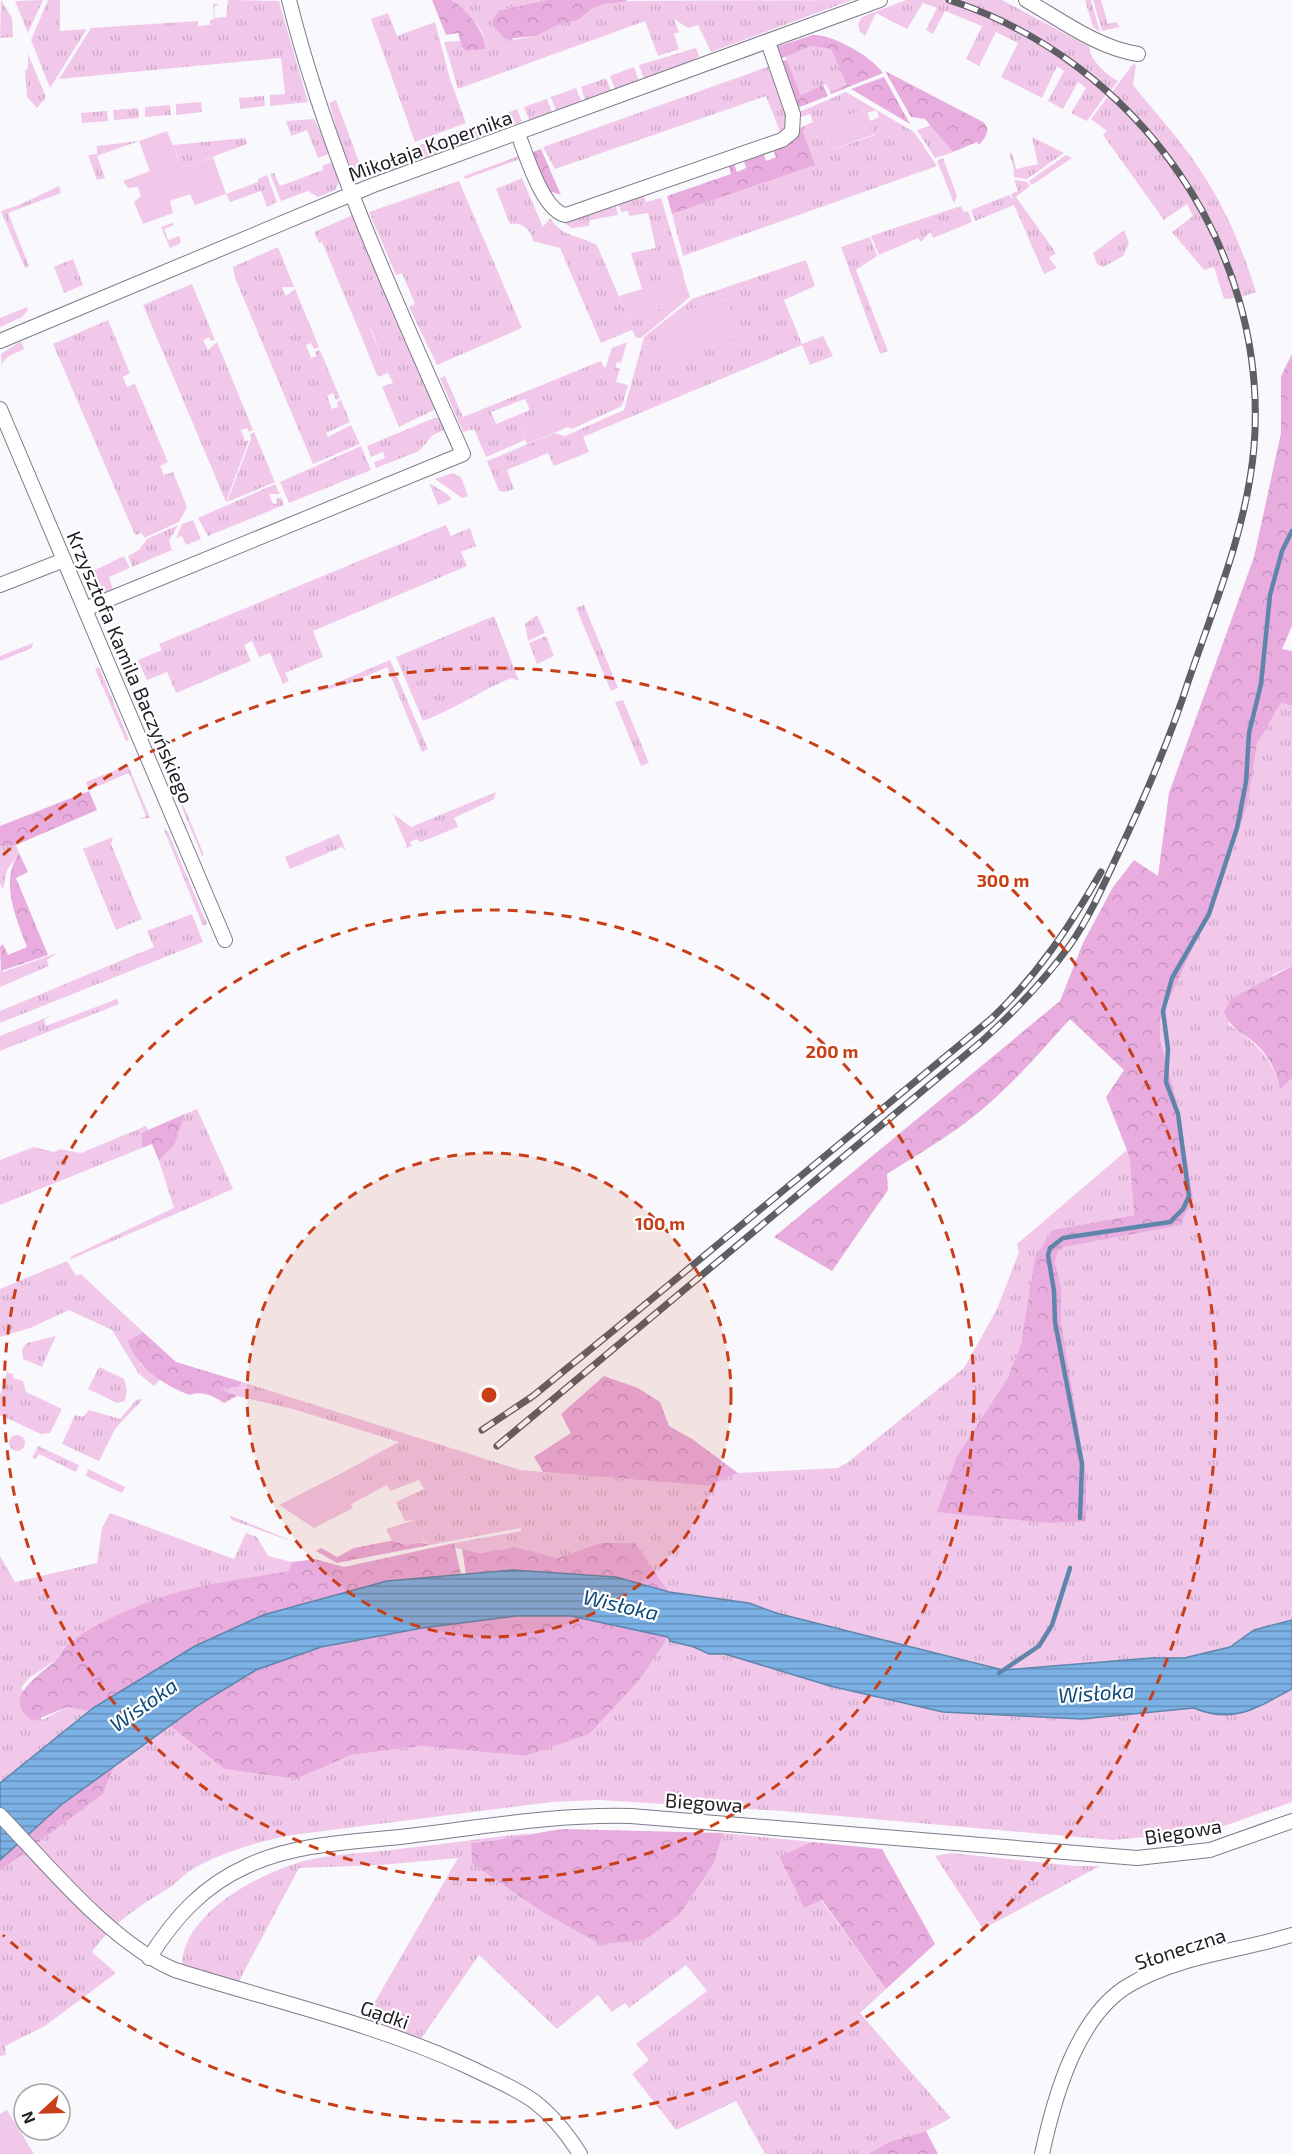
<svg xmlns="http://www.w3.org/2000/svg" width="1292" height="2154" font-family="'Exo 2',sans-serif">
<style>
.grass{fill:url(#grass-tufts);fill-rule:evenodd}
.forest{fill:url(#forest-crowns)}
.garden{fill:#f1c8ea}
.water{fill:url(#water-rules);stroke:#5f85ab;stroke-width:1.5}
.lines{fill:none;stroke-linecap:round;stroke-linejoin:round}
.stream{stroke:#5f85ab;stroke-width:4.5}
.minor-casing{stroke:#7d7b8b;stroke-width:16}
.minor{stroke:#fff;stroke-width:14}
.rail-casing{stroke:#5f5e64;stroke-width:7}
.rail{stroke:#fff;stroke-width:4.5;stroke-dasharray:14;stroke-linecap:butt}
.ring{fill:none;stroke:#c73e17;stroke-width:3;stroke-dasharray:10 8}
.labels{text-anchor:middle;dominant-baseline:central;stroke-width:4.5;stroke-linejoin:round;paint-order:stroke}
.street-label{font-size:20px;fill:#1f1e25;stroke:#fff}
.water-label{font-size:21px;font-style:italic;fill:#0d4979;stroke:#fff}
.centre{fill:#c73e17;stroke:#fff;stroke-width:3}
.ring-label{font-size:18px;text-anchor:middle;font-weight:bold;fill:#c73e17;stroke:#fff;stroke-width:4.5;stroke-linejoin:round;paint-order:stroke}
</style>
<defs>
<pattern id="grass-tufts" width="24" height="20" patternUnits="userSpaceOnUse" patternTransform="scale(1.5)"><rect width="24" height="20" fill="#f1c8ea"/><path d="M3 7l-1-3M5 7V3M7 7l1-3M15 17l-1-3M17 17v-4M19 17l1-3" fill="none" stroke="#ceabc9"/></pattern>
<pattern id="forest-crowns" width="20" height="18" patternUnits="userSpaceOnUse" patternTransform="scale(1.5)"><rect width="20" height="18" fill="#e8acde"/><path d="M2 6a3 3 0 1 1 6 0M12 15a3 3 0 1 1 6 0" fill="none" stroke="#c794be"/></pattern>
<pattern id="water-rules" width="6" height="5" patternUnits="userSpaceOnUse" patternTransform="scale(1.5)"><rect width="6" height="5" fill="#7bb1e5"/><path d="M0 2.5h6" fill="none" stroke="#648fb9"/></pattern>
</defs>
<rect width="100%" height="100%" fill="#f9f9fd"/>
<g class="grass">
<polygon points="1,0 12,18 13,37 0,38"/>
<polygon points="43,0 28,33 15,1"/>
<polygon points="48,0 60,0 60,31 87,29 50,88 31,40"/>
<polygon points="228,0 279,1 308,102 270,106 270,95 285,94 281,58 59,79 91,28 198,21 198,26 210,25 210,20 214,19 213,4 219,4 214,7 215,18 226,17"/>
<path d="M450,0H546L500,10L513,40L536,36L558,25L579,20L591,9L617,1L852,0L711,52L698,25L688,28L674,19L679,32L674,34L679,49L658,56L645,21L458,89L444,42L460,41L466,51L485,49C488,28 464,12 450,0Z"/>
<path d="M906,0C918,0 931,0 943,0C987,5 1074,63 1107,93L1087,121L1071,113L1086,88L1078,82L1063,109L1048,101L1064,71L1057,66L1042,98L1001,77L1018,43L996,32L979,66L966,59L982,26L945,11L933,34L926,30L937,8L923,3L907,29L876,13L865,36L860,32L858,24L862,17Z"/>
<path d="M959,0H1002L1090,47C1088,58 1107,75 1118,81L1111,90C1067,52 1014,18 959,0Z"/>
<polygon points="1085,0 1091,0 1100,32 1093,27"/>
<polygon points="1093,0 1101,0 1108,24 1116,22 1120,27 1102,31"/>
<polygon points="388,13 397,36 435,22 450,79 466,123 415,142 371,19"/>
<polygon points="810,46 831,49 848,85 830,92 826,84 801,95 785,55"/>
<polygon points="696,48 699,56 693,60 644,79 639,65"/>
<polygon points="28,54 46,97 37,108 27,97 25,71 28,68"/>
<path d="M1133,64L1136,65L1133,85C1158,116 1185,145 1206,179C1228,214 1244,253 1256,292L1241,297C1219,214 1172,151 1112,92Z"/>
<polygon points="773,65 790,125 782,137 766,96 555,169 543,147"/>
<polygon points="634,67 639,81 615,89 610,76"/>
<polygon points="606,78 611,91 585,100 581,87"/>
<polygon points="576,88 581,102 556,111 551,97"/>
<path d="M846,92L914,132L937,166L683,256L672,214L814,165L801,127L813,122L810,114L798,118L797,113ZM866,109L867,113L876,110L879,117L870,121L875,135L831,150L822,125Z"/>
<path d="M1109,95C1169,153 1213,218 1236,298L1224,299L1214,267L1204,270L1172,232L1193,216L1187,204L1164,220L1103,135L1107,131L1091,119Z"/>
<polygon points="264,96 265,106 240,109 239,98"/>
<polygon points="547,99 552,112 529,120 524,107"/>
<path d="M336,100L365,178C343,171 336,122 329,103Z"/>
<polygon points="201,102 202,112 176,115 176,104"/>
<polygon points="170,105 171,115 145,117 145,107"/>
<polygon points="138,108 139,118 114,120 113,110"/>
<polygon points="517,109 522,122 496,132 492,119"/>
<polygon points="107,111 108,121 82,123 81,113"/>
<polygon points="314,119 331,153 318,158 307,130 291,136 286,121"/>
<polygon points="488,120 493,133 370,178 364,160 379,160"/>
<polygon points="931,125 953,152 935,158 917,130"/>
<polygon points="1032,137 1064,153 1027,179 1014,177 1013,165 1009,154 1012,153 1016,169 1038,164"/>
<polygon points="245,138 247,144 182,168 173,145"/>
<polygon points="139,141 97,156 105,178 97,180 88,155 97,154 97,146"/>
<polygon points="522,155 523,158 465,179 464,176"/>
<polygon points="1066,155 1072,158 1032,185 1029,181"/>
<polygon points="943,158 957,196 954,203 937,161"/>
<polygon points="334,161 340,179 335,190 318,197 308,191 281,201 270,174 274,173 280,186 323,170 322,166"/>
<polygon points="267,175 277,202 267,207 261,191 230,202 226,194 258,182 258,179"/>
<path d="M522,178L543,227L550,218C562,237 578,235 597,245L629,320L690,297L641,338H636L632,330L601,343L560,248L533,241C531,229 522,222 510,224L496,189Z"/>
<polygon points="1014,180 1027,182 1030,186 1016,197 1056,253 1049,258 1057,268 1044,274 1014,205 975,221 971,210 1009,195 1013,199 1011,194 1018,191"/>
<polygon points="459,181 522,328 437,365 409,307 415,304 402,273 396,275 369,212"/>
<polygon points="59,186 61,193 8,213 29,266 25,268 1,211 19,205"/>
<polygon points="643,193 646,202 661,198 684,276 642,289 631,253 656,248 648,213 629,216 628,211 621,212 618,202"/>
<polygon points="615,203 618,215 590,220 589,226 571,228 559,218"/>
<polygon points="961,206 964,212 968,211 972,222 933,238 930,232 921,242 918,238 879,255 871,236"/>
<polygon points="353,215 436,409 399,427 382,387 393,383 388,373 378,377 372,363 383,359 371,329 360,333 322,242 319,243 314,232"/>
<polygon points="172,223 174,225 164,229 168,240 179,236 181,243 170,248 161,227"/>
<polygon points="1124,230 1129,243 1123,256 1103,267 1097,264 1093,253"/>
<polygon points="870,237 877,256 856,270 888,351 880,354 841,247"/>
<polygon points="278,247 294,287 282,287 286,296 295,289 319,347 314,349 311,343 306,345 311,358 317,356 315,352 320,350 340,398 336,400 333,393 327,396 332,409 338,407 337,402 341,400 350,422 326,433 328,437 351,425 360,444 313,464 235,278 233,267"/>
<polygon points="73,259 83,285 64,293 54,267"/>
<polygon points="806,260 815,286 784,300 802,344 823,336 833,356 810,365 802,345 583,437 589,452 554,466 548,453 507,470 514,489 505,492 499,491 487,461 555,433 565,436 624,410 644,337 654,329 663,358 738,337 727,299 672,315 692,299"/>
<polygon points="192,284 215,340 211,341 209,337 203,340 208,350 217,342 253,430 249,432 247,428 241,430 245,441 249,440 226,502 143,305"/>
<polygon points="27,307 28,310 22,317 0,327 0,318"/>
<polygon points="108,320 130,373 123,377 127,387 135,384 168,462 160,466 164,475 173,472 187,507 179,522 144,538 142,533 135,535 53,344"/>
<polygon points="21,341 24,349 9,356 2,363 2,371 1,354"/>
<path d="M627,342L621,363L617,362L615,367L620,369L616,382L628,385L622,406L572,429L568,427L561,412L520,428L525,440L486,457L474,429L463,432L440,378L445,376L463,417L601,361L605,369L612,348ZM525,399L530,410L496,424L491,412Z"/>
<polygon points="434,418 440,418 444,430 433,435 419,451 376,468 374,462 385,458 383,452 371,457 367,446"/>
<polygon points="254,432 275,482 227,502 251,439 250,434"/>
<polygon points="361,446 371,470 289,503 280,482"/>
<polygon points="452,473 461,477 468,496 462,498 435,479"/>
<polygon points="429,483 450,496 451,500 438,505"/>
<polygon points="275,484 280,494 269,494 273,504 278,503 276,499 281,497 284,505 208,536 198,518"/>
<polygon points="193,520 201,539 186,545 182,536 176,538 182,524"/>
<polygon points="178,525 169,541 172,550 132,567 128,556 139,550 147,539"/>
<polygon points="446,525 451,536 470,528 476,546 461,552 467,566 313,631 323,657 285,673 289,681 283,684 270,653 259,657 252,641 244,645 251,661 176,693 167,672 147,680 138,660 162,650 159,644"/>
<polygon points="124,556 130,568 109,577 113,589 102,593 93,571"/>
<polygon points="584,605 618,688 611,691 576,608"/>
<polygon points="537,615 545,633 528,641 525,624"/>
<path d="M494,616L519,681L511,678C480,691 454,709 423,721L396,657Z"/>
<polygon points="546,636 554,656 537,664 529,643"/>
<polygon points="33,643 32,648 0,661 0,656"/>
<polygon points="390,660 428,749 422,752 387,667 348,684 312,693"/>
<polygon points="99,667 129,740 126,741 95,669"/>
<polygon points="623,700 649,763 641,766 615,702"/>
<path d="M1281,703L1292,706V966L1274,974L1228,1024C1255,1043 1273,1056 1280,1090L1292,1078V1620L1254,1630L1230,1647L1184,1658H1151L1003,1670L776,1613L749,1603L669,1592L635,1543H599L558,1558L515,1547L481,1553L455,1548L454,1543L521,1531V1528L430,1545L425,1542L414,1520L405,1521L396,1502L424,1489L419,1480L390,1491L387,1485L351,1504L336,1476L399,1442L293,1409L237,1396L220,1389L238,1387L242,1382L520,1470L709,1486L738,1473L837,1468L847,1463L964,1368L997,1309L1019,1252L1017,1244L1127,1150L1131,1158L1134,1215L1052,1230L1028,1308L1021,1344L1007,1379L957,1456L1086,1473L1061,1321V1287L1055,1262L1058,1252L1064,1247L1172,1227L1179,1109L1160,1040V1019L1218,895L1248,803L1257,744Z"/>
<polygon points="164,758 204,855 202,856 162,759"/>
<polygon points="128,765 150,818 139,819 146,816 129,773 89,790 86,782"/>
<polygon points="496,792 494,799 454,818 458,827 421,842 416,839 410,842 412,846 403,848 407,846 393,814 411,827"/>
<polygon points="163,827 168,832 207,924 203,926"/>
<polygon points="339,834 346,851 342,847 290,869 285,857"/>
<polygon points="113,837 111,844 142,919 116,930 83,849"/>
<polygon points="5,845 16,845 19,853 7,870 3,890 0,883 0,846"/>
<polygon points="192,914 203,942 0,1023 0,1011 154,947 147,931"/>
<polygon points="57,953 47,960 49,966 0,987 0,970 3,972"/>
<polygon points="117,999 119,1004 0,1051 0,1036 53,1015 44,1020 46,1026"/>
<polygon points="197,1109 233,1189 69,1260 72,1256 174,1208 159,1161 175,1144 185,1114"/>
<polygon points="146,1126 148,1130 141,1133 142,1148 0,1205 0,1160 34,1147 54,1152 60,1149 81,1153"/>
<polygon points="67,1261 76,1276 81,1274 143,1332 136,1336 140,1364 161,1379 154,1386 138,1373 112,1330 69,1310 30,1328 0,1337 0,1289"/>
<polygon points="56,1336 42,1367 23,1359 22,1349 27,1343"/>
<polygon points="99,1367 124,1379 127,1390 125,1401 117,1403 88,1389"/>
<polygon points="7,1372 13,1374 13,1378 23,1381 26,1392 62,1409 50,1433 41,1434 0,1415 0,1395"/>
<polygon points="143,1399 115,1429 99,1461 62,1444 75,1415 83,1417 89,1410 120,1419 136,1400"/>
<circle cx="17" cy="1443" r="8"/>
<polygon points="38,1446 79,1465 76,1472 39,1454 36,1459 32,1458"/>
<polygon points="88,1469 125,1487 122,1493 86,1476"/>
<polygon points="110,1513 234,1559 246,1533 257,1537 268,1556 292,1562 290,1571 197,1589 150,1601 86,1632 64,1647 56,1660 29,1678 21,1688 42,1720 67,1707 89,1711 0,1783 0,1556 15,1582 97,1563 102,1528"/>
<polygon points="229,1515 299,1544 232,1520"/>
<path d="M668,1637L671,1641L694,1647L709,1654H725L830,1686L943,1712L1081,1719L1194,1708L1204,1712L1255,1710L1292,1689V1802L1207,1832L1112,1840L782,1811L599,1800L552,1802L292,1835C257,1842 222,1852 191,1870C182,1876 175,1885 166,1890C136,1908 112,1924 92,1952L116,1973L45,2026L5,2046L6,2055L0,2056V1871L103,1794L114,1766L170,1726L224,1769L296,1779L351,1755L421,1746L525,1756L641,1678Z"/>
<path d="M531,1833L513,1840L471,1843L473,1863L545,1914L602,1944L714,1863L723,1833L812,1842L779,1858L804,1908L821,1900L886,1989L860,2013L951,2118L926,2131L889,2142L868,2154H765L736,2101L676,2130L632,2074L649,2060L636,2044L707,1991L686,1965L629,2008L625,2003L612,2012L598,1995L557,2029L479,1955L421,2039L365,2019L458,1858L380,1865L299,1868L238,1983L182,1964C184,1916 250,1879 291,1865C322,1854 358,1854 391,1850C438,1845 484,1838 531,1833Z"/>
<polygon points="951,1853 1076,1866 1100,1866 983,1929 935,1856"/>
</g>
<g class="forest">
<path d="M432,0C437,0 446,0 451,0C464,6 488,35 485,49L466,51L462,47L458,33L446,35Z"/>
<polygon points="546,0 626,0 627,1 606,4 591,9 579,20 558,25 536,36 505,39 494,27 493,19 500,10"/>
<path d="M813,35C833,34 872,57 883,73L831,94L830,92L847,85L831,49L810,46L780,59L776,47Z"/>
<polygon points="787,60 801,95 823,85 828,96 797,108 780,62"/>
<path d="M885,71L983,122C992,130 985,138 979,145L977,142L953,152L925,119L911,117Z"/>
<polygon points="884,77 910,124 851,89"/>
<polygon points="801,127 815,165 672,214 667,196 731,174 728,163 733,161 737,172 746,168 743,158 763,151 766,161 776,157 772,148 798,133"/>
<polygon points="541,149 561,195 549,191 530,153"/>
<path d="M1292,354V626L1282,649L1292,651V706L1281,703L1257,744L1248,803L1218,895L1160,1019V1040L1179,1109L1193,1199L1181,1223L1172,1227L1064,1247L1058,1252L1055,1262L1061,1287V1321L1086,1473V1521L1050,1523L937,1512L957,1456L1007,1379L1021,1344L1035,1258L1052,1230L1134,1215L1130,1158L1106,1097L1124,1070L1070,1019C1035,1058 1000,1099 957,1129C934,1145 910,1159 887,1174L888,1190L832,1271L774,1237L1060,1001L1083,943L1113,887L1134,860L1158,876L1169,793L1254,557L1281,433V376Z"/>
<polygon points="89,791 97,810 16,845 0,846 0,826"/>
<path d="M19,853L28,872L16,878L48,955L1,971L0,947L3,944L8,955L27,947C15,916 0,880 19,853Z"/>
<path d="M1292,966V1078L1280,1090C1277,1074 1272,1061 1260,1048C1247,1034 1230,1030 1224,1012L1232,998Z"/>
<polygon points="185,1114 175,1144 159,1161 152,1144 142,1148 141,1133"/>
<path d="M143,1332L176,1362L242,1382L238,1387L220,1389L237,1396L224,1403C214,1396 201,1390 190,1395C165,1386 136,1367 128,1341Z"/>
<polygon points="604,1376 638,1388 660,1402 669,1426 692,1439 738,1473 709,1486 543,1472 534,1457 571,1433 561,1414"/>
<path d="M395,1540C409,1546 420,1540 430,1545L337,1563L316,1551L321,1548L337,1557L354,1548Z"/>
<path d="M454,1543L461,1574L387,1581L263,1615L195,1646L89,1711L67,1707L33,1721C0,1699 38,1676 54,1662C59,1658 61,1651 65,1647C84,1629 125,1611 150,1601C194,1585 243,1579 289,1571L292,1562L315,1559L344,1567Z"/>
<polygon points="599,1543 635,1543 669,1592 616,1577 513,1570 466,1574 462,1549 481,1553 515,1547 558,1558"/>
<path d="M516,1616H571L668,1637L641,1678L589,1734L525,1756L421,1746L351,1755L296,1779L224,1769L170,1726C197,1707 227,1683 258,1670C338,1634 430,1628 516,1616Z"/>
<polygon points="114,1766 103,1794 0,1871 0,1860 4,1856 61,1805"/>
<path d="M563,1829L723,1833L714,1863L679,1915L644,1940L601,1944L545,1914L472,1863L471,1843C503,1841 532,1833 563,1829Z"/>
<polygon points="812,1842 882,1849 935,1944 886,1989 822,1900 804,1908 779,1857"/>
<polygon points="926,2131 938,2154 868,2154 889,2142"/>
</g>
<g class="garden">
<polygon points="866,109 875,134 831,150 822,125"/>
<polygon points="167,131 182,168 213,157 226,194 195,205 190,194 170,201 173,213 143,224 134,202 141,196 138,187 128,188 123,181 150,171 139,141"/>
<polygon points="683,276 690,297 629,320 619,296"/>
<polygon points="727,299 739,337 663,359 654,329 672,315"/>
<polygon points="370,329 383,359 372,363 360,333"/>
<polygon points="561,411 568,427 527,444 520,428"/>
<polygon points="336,1476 353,1508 314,1528 279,1505"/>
<polygon points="414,1520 425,1542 407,1545 392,1541 386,1529"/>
<polygon points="7,2110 34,2154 0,2154 0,2114"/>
</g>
<path class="water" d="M513,1570L616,1577L669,1592L749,1603L776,1613L1003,1670L1151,1658H1184L1230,1647L1254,1630L1292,1620V1689C1258,1707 1234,1725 1194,1708L1081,1719L943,1712L830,1686L725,1654H709L694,1647L670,1641L668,1637L571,1616H516L422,1628L321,1647L256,1670L200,1704L61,1805L0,1860V1783L93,1708L195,1646L263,1615L387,1581Z"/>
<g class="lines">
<g class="stream">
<polyline points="1080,1518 1082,1464 1055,1322 1054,1291 1048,1255 1050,1248 1063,1238 1170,1222 1183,1209 1189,1196 1178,1114 1166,1082 1168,1049 1163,1011 1172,978 1209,914 1237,828 1246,782 1249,733 1261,684 1270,595 1282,551 1292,531"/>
<polyline points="999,1673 1039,1646 1052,1625 1070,1568"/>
</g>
<defs>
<g id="minor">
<path d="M1026,0C1061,20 1098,48 1138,54"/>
<path d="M518,134C526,154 543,212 566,215L782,140L792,132L793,114L768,42"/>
<polyline points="0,341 371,186 880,0"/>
<polyline points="0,409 225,940"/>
<polyline points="0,585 64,560"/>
<path d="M85,609L463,454C398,306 328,157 289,0"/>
<path d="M0,1815C48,1865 112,1944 175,1970C273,2001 377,2024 471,2068C493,2079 516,2088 535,2102C554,2117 568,2135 580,2154"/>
<path d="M149,1958C175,1917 203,1886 247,1866C296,1843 356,1842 408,1836C482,1827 557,1814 631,1816L1137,1858L1210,1850L1292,1821"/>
<path d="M1042,2154C1054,2098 1077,2014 1131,1984C1179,1956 1239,1951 1292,1935"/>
</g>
</defs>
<use href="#minor" class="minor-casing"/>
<use href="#minor" class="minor"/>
<defs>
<g id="rail">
<path d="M482,1430L533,1396L619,1326L991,1019C1037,976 1070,926 1101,872"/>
<path d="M497,1446L981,1042C1014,1012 1044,981 1070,945C1089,918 1103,886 1117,856C1144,799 1169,742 1188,682C1214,606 1247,528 1254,447C1270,248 1137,61 949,0"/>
</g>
</defs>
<use href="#rail" class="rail-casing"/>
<use href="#rail" class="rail"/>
</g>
<circle cx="489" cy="1395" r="242" fill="#c73e17" fill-opacity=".12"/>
<g class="ring">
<circle cx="489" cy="1395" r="242"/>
<circle cx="489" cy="1395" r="485"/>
<path d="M3 855A727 727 0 1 1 3 1935"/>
</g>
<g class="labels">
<g class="street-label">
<text transform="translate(430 145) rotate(-20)">Mikołaja Kopernika</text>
<text transform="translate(131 667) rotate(67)">Krzysztofa Kamila Baczyńskiego</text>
<text transform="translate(704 1802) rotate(4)">Biegowa</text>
<text transform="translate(1183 1831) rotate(-9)">Biegowa</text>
<text transform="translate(1180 1948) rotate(-18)">Słoneczna</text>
<text transform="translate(385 2014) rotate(19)">Gądki</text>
</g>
<g class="water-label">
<text transform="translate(621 1604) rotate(13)">Wisłoka</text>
<text transform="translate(1096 1692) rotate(-4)">Wisłoka</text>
<text transform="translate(143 1704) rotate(-35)">Wisłoka</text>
</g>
</g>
<circle cx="489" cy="1395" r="9" class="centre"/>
<g class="ring-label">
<text x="1003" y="887">300 m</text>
<text x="832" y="1058">200 m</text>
<text x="660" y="1230">100 m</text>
</g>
<g transform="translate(42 2112) rotate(248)"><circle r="28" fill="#ffffff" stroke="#a5a5a8" stroke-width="1.5"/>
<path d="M0-4.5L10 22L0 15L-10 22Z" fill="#c73e17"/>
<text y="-9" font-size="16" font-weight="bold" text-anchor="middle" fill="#1f1e25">N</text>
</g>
</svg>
